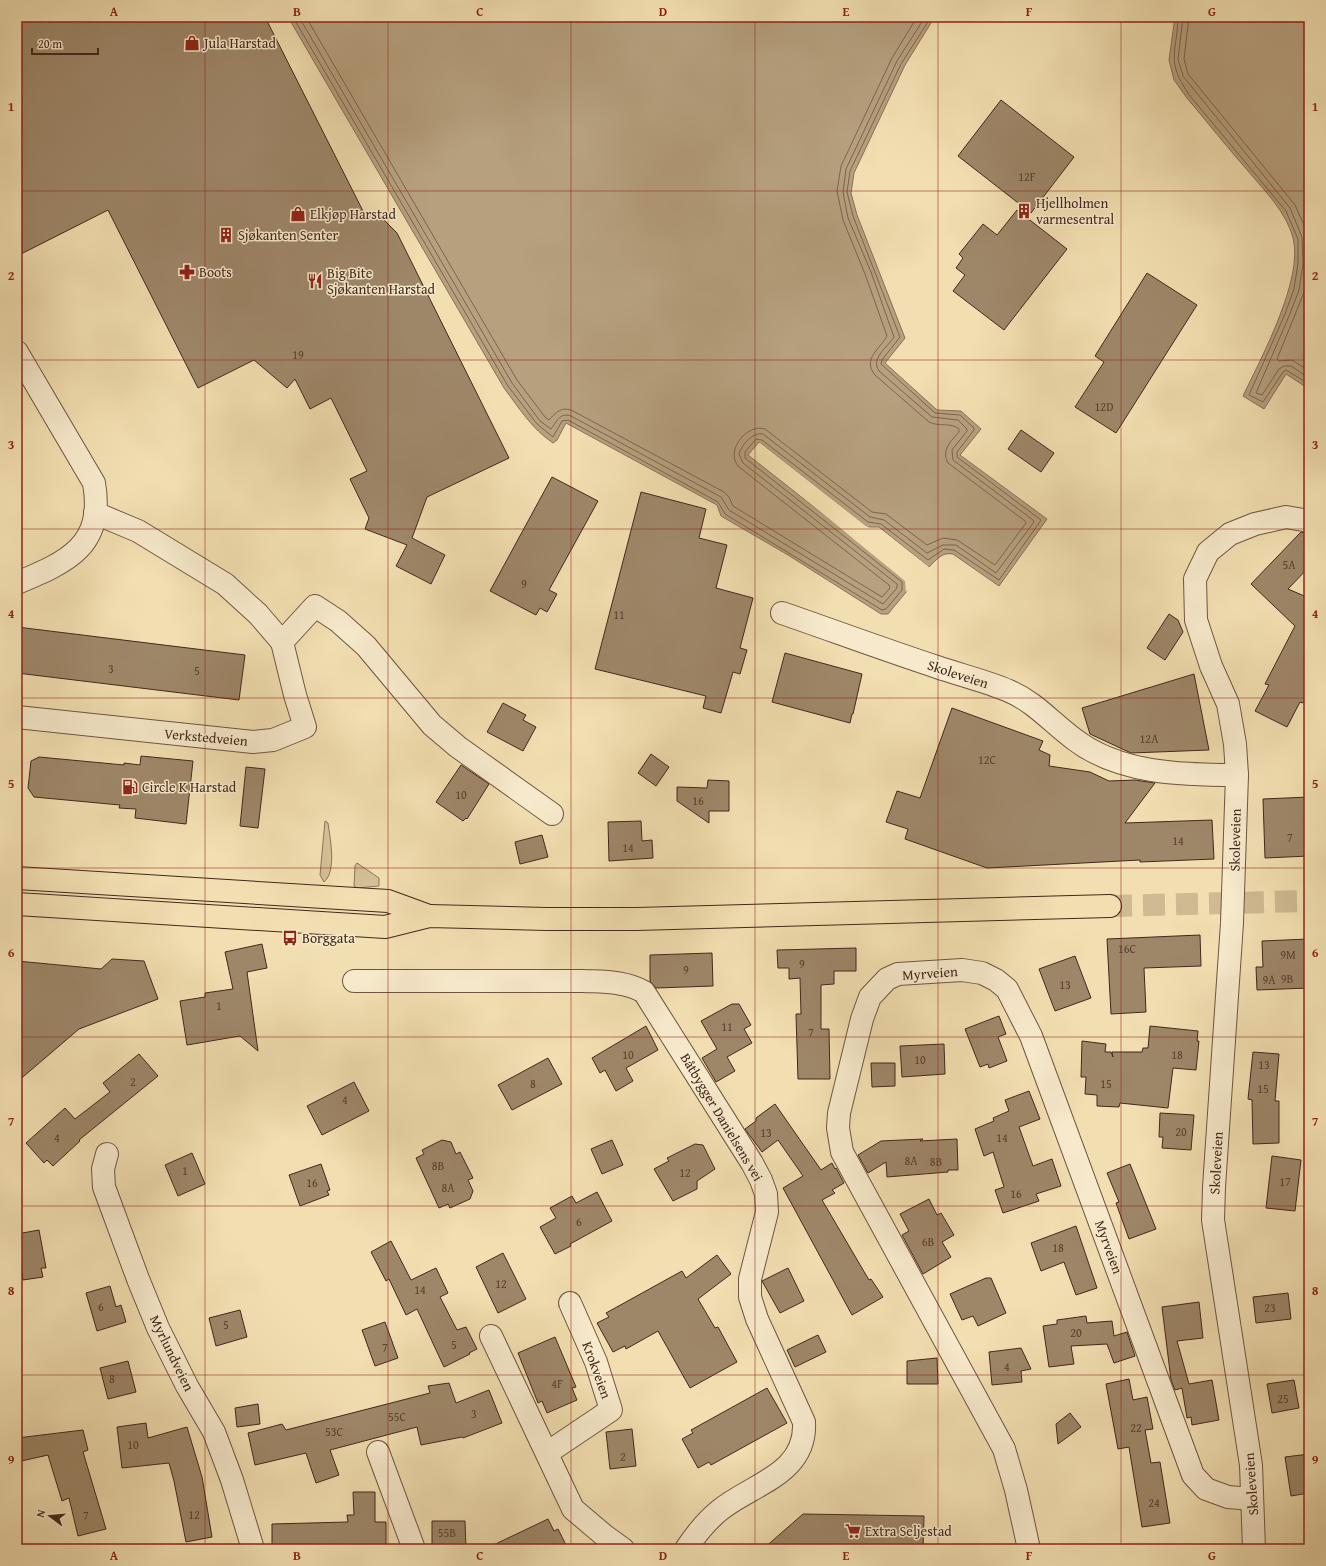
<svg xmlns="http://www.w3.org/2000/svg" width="1326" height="1566" font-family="'Gentium Book Plus',serif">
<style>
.green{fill:#d4c098;stroke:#8c745a}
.water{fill:#b6a07e;stroke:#887056}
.pier{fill:#f2dfb1}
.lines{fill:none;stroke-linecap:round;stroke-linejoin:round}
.shore{stroke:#7c644c;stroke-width:1}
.building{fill:#9e8769;stroke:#43271b}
.highway-tunnel{stroke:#cfba93;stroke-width:22;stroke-dasharray:22 11;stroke-linecap:butt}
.minor-casing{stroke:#6f5540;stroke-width:24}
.highway-casing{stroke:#43271b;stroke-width:24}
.minor{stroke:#f7eacc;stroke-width:22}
.highway{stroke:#f2dfb1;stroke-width:22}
.grid{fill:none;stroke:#8f2418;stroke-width:1;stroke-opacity:0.55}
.labels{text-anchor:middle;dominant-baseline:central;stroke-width:3;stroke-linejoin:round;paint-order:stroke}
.number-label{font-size:12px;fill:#5a3f2e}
.poi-label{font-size:14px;fill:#43271b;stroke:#f7eacc;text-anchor:start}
.street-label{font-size:14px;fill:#43271b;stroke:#f7eacc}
.neatline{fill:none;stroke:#8f2418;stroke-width:1.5}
.grid-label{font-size:13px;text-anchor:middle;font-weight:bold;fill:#8f2418}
</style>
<rect width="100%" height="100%" fill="#f2dfb1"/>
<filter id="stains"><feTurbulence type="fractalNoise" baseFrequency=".005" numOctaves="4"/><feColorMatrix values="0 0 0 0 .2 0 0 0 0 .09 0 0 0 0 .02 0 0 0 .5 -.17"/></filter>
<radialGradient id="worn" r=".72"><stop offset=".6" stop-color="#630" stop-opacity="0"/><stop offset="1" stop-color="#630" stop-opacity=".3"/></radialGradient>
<g class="green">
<path d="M325,821L328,823C330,838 337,871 324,882L320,875Z"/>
<polygon points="357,863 379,878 379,886 357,888 354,886 355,866"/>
</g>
<g class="water">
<path d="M288,17H937L931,23L905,65L854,173L851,193L857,215L905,338L885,363L937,410L961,411L981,429L960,455L1047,519L999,586L953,554C942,552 937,559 929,567L879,527H867L759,442L748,455L907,580V591L888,614H881L788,555L721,516L717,505L566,423L557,440L553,443C532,429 519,408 504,388Z"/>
<path d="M1175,17H1309V389L1286,374L1264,409L1243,396C1261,358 1304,279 1293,238C1286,212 1265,191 1248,171C1227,147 1207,122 1187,98L1174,80L1169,60Z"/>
</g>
<g class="pier">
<polygon points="760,443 866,526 872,529 866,528 759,445 756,448"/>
<polygon points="751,455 908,578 909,589 906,592 905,581"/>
<polygon points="881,531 883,531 929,567 928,568"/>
</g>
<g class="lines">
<g class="shore">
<polyline points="293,17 508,386 537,424 553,437 562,421 568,420 718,502 725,514 882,610 886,609 902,590 902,582 745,458 745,452 756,439 762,440 868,522 881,524 928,560 944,549 954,550 999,580 1041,520 957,457 957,452 974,430 974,428 960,415 935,413 881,364 882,360 900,337 853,216 847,192 850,171 901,64 931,17"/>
<path d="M299,17L512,383L540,421L551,429C557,422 559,412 571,416L721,497L729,510L883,604L897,588V584L743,463L739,454C742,444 753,432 763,434L870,517L884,520L927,553L943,545H956L996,573L1034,522L1033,520L953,460L952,450L967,431V429L958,420L932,417L879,371C870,358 888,347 894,337L871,272L848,218L843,192L846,169L897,61L925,17"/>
<path d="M306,17L517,380L545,417L549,420C556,412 562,406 573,411L724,492L729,497L733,506L882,597L890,588L889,585L739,467C724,451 747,423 765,429L872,512L886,514L927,545L943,538L957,540L995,565L1026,523L1025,521L948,463C941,450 951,441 959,432V429C951,422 938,427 929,422L875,375C862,359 880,349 887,336L865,274L843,220L837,191L841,166L892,58L917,17"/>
<path d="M1178,17C1177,55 1165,60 1190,96L1286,211L1298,239V263L1294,289L1285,314L1249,395L1263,402L1283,372L1286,370L1309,384"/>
<polyline points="1183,17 1178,59 1183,76 1290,208 1302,237 1303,264 1299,290 1289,316 1256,393 1262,395 1279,369 1284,366 1291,366 1309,378"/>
<polyline points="1189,17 1184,59 1188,74 1295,205 1308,234 1309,264 1305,290 1277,359 1279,361 1292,360 1309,371"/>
</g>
</g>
<g class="building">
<polygon points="17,17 265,17 366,217 376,212 397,233 509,458 427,497 412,538 445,555 431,584 396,566 407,545 365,529 369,518 350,479 367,471 331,398 310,409 295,379 287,388 254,360 198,388 108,210 17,256"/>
<polygon points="1001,100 1074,157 1031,213 958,156"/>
<polygon points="1017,210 1067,249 1004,330 953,291 965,275 956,268 963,258 959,254 983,224 997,235"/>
<polygon points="1147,273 1197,305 1116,433 1075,407 1104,362 1095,356"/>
<polygon points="1021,430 1054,453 1041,472 1008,449"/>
<polygon points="552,477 598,501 549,590 557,594 547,612 540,608 536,615 490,591"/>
<polygon points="641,492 706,509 699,538 727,545 716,588 753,598 740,648 747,650 740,674 733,672 721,713 703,708 706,696 595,669"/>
<polygon points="1301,532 1309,533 1309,567 1288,589 1309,598 1309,693 1303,703 1300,702 1287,727 1255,711 1269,685 1265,684 1295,626 1251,584"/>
<polygon points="1169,614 1178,620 1183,632 1165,660 1147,648"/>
<polygon points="17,627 245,655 239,700 17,673"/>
<polygon points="785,653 862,674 853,714 852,714 850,723 772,702"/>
<polygon points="1194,674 1209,750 1131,753 1090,734 1082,708"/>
<polygon points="503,703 526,715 523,720 536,727 523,751 487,732"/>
<polygon points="952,708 1043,741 1039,750 1050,755 1049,766 1090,772 1109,781 1135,780 1155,783 1125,823 1212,820 1214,859 1140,862 1140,860 987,868 905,839 908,829 886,822 897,791 920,798"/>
<polygon points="651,754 669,767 656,786 638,773"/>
<polygon points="141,756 193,761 186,824 135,818 136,809 119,808 120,805 34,797 28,788 31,761 39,757 124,765 124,763 140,765"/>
<polygon points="461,765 489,784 467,819 466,818 463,821 436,802"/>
<polygon points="246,767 265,769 258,828 240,826"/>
<polygon points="708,780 729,781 729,811 709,811 709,823 677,801 677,787 707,788"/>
<polygon points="1309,797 1309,856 1265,858 1263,799"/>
<polygon points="641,821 642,841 652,840 653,858 609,861 608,822"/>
<polygon points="542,835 548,857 520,864 515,842"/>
<polygon points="1200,935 1201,966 1144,968 1146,1012 1111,1014 1107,939"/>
<polygon points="1309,939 1309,988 1257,990 1256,967 1263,967 1262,941"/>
<polygon points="262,944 267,968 247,972 258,1051 240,1036 187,1045 180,1001 205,997 205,993 233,989 225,952"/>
<polygon points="856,948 856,971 834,971 834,984 821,985 821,1029 829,1029 830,1079 798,1079 796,1014 801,1014 800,978 789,979 789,968 778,968 777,950"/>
<polygon points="712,953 713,986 656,988 650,981 650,955"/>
<polygon points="1075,956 1091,998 1055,1011 1039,969"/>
<polygon points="112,959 144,961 158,999 79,1029 17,1082 17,961 101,969"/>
<polygon points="732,1004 739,1004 751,1025 744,1029 752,1043 727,1057 735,1071 716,1082 702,1058 717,1049 701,1021"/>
<polygon points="999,1016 1006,1034 998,1037 1007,1061 989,1068 988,1064 980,1067 965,1029"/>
<polygon points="646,1026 658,1050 626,1068 633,1081 616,1091 605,1070 600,1073 592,1058"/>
<polygon points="1150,1026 1198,1031 1197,1041 1199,1041 1196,1070 1173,1068 1168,1108 1120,1103 1119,1107 1097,1106 1097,1095 1085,1094 1086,1077 1081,1077 1082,1041 1106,1044 1105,1052 1111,1052 1113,1057 1112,1052 1142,1052 1143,1048 1148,1048"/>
<polygon points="944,1044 945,1074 902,1077 900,1046"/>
<polygon points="1253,1052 1279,1054 1275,1101 1279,1101 1279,1143 1253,1144 1252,1100 1248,1099"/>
<polygon points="139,1054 158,1076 79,1140 80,1141 53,1166 47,1160 44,1163 26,1143 65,1108 75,1119 110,1092 103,1083"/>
<polygon points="548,1058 562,1084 512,1110 498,1085"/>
<polygon points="871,1063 895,1063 895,1086 872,1087"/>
<polygon points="354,1082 369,1111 322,1135 307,1106"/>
<polygon points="1029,1091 1040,1119 1019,1127 1033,1166 1052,1159 1061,1186 1036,1194 1039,1201 1003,1213 995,1190 1004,1187 993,1152 984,1156 975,1129 994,1121 993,1118 1009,1111 1005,1100"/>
<polygon points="775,1104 821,1170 832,1163 835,1169 836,1168 844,1183 832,1190 835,1193 822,1200 869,1280 871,1279 883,1297 852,1315 783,1188 803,1176 778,1140 762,1152 745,1129 756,1121 756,1118"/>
<polygon points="1160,1113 1194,1115 1191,1150 1162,1148 1163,1137 1159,1137"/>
<polygon points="923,1139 920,1141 957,1139 958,1170 948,1170 948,1172 887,1177 886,1162 868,1173 858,1155 881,1141"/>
<polygon points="442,1140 451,1142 456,1154 460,1152 473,1178 468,1180 473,1191 470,1199 450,1208 448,1204 439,1208 416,1158 424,1154 422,1150"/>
<polygon points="612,1140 623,1165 602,1174 591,1149"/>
<polygon points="695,1144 703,1145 715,1169 697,1181 697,1189 673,1201 654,1169 669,1161 667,1158"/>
<polygon points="192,1153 205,1184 178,1196 165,1165"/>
<polygon points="1272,1156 1301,1160 1295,1211 1266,1208"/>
<polygon points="321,1164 330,1190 327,1191 329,1195 300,1206 289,1175"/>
<polygon points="1130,1164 1156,1229 1129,1239 1116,1203 1119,1202 1107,1173"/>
<polygon points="597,1192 612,1221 570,1244 571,1246 555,1254 540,1227 556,1218 550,1208 572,1196 576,1203"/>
<polygon points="929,1199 937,1215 941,1213 954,1235 942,1242 951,1257 923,1274 902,1235 909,1231 900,1214"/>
<polygon points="1076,1226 1097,1288 1076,1295 1064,1262 1041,1271 1031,1243"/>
<polygon points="39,1230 46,1268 41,1268 43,1277 23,1280 22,1272 17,1273 17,1234"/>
<polygon points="391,1241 411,1280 436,1268 448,1293 440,1297 457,1330 466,1327 477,1349 469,1353 470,1354 444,1367 417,1309 406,1315 389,1279 386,1281 371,1252"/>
<polygon points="503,1253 526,1299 498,1313 476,1267"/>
<polygon points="717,1255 731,1274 698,1299 715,1328 718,1327 737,1362 690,1388 658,1331 626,1349 625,1346 613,1352 597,1323 609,1317 606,1313 682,1271 686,1278"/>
<polygon points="788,1268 804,1301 780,1313 762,1281"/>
<polygon points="986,1278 991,1278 1006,1313 978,1326 973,1316 962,1320 950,1294"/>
<polygon points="110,1286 116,1307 121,1305 126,1322 97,1331 86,1293"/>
<polygon points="1288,1293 1291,1319 1256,1323 1253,1297"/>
<polygon points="1199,1302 1203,1338 1177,1341 1189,1384 1212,1380 1219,1420 1192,1425 1191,1417 1187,1418 1182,1388 1175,1390 1171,1380 1162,1307"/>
<polygon points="240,1310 247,1337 216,1346 209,1318"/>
<polygon points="1086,1316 1087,1323 1112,1321 1114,1336 1127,1332 1135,1356 1114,1363 1107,1344 1071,1346 1074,1364 1049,1367 1043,1326 1057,1324 1057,1320"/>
<polygon points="385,1322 398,1358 375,1366 362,1330"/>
<polygon points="818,1335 826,1352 795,1367 787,1350"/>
<polygon points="555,1337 576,1387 572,1388 577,1400 547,1413 542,1401 538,1403 518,1353"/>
<polygon points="1021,1348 1031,1369 1021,1371 1022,1382 992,1385 989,1352"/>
<polygon points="937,1358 938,1384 907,1384 907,1361"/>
<polygon points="128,1361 136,1392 108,1399 100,1368"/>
<polygon points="1129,1379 1133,1400 1147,1397 1153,1429 1145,1430 1151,1463 1160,1462 1170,1523 1142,1527 1129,1447 1118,1449 1106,1384"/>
<polygon points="1294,1380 1299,1408 1272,1413 1267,1384"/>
<polygon points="449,1383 456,1403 489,1390 502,1423 463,1438 462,1437 421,1445 417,1427 330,1450 339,1475 316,1483 306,1453 255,1465 248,1433 282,1424 286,1430 430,1393 428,1386"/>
<polygon points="767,1388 787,1423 711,1465 709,1462 698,1468 682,1439 693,1433 691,1430"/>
<polygon points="258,1404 260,1424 237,1427 235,1408"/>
<polygon points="1070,1413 1081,1427 1058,1444 1056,1424"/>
<polygon points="146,1423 148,1438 187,1427 202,1477 212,1537 186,1542 174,1481 169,1463 122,1468 117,1427"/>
<polygon points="632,1429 636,1466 610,1469 606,1432"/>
<polygon points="83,1430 88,1450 83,1452 106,1529 78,1536 69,1498 62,1501 48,1455 17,1462 17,1438"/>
<polygon points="1309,1454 1309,1493 1291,1496 1285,1457"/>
<polygon points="353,1492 375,1492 375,1522 386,1522 386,1549 272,1549 272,1524 348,1522 347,1515 354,1515"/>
<polygon points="803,1514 924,1516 923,1549 763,1549"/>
<polygon points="548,1519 554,1531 558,1529 568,1549 485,1549"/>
<polygon points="432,1521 465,1521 466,1548 432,1549"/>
</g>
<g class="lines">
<polyline class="highway-tunnel" points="1110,906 1309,901"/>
<defs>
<g id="minor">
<path d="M17,352L94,483C105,546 67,562 17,583"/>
<path d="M782,613C834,631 885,650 937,667C960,675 986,681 1009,691C1035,702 1052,723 1074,739C1119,774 1183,775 1237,775"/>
<polyline points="282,642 315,606 338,621 366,646 432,725 458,747 552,814"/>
<polyline points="17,717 253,742 273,740 305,727 295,695 282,642 258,614 225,584 138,531 95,513"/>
<path d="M354,981H583C604,982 625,981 644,992L752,1163L761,1180L766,1194L767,1212L750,1279V1297L757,1319L804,1422C807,1474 752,1484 720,1510C706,1521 696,1534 686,1549"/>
<polyline points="107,1154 103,1169 104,1187 138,1279 158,1328 187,1386 214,1432 232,1480 253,1549"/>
<polyline points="491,1336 573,1509 605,1536 623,1549"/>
<polyline points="378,1452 414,1549"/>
<polyline points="547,1453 611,1410 596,1362 570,1303"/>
<polyline points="1029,1549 1016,1490 1004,1449 842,1152 838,1128 839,1113 862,1019 870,997 887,979 898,974 962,970 982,973 996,980 1007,989 1031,1036 1193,1475 1206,1489 1228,1497 1252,1499"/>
<polyline points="1254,1549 1251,1465 1213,1220 1214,1187 1232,923 1237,775 1235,744 1228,704 1211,666 1196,620 1195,579 1208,552 1230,534 1255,524 1286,517 1309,521"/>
</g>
<g id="highway">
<polyline points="17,878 388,901 429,916"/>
<polyline points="17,904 385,927 429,916 547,919 636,919 1110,906"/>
</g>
</defs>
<use href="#minor" class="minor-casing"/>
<use href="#highway" class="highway-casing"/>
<use href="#minor" class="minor"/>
<use href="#highway" class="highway"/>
</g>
<path class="grid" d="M205,17V1549M388,17V1549M571,17V1549M755,17V1549M938,17V1549M1121,17V1549M17,191H1309M17,360H1309M17,529H1309M17,698H1309M17,868H1309M17,1037H1309M17,1206H1309M17,1375H1309"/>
<defs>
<symbol id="shop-bare" viewBox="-9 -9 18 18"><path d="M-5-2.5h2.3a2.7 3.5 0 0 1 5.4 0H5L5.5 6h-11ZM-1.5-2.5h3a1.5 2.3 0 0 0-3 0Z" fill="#8f2418" stroke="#f7eacc" stroke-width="2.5" paint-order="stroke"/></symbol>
<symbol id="building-bare" viewBox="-9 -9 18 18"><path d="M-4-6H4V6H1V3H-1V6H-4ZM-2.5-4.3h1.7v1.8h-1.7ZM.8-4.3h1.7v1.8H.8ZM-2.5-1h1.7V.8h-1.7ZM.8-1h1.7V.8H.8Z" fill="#8f2418" stroke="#f7eacc" stroke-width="2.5" paint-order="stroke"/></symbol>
<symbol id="pharmacy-bare" viewBox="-9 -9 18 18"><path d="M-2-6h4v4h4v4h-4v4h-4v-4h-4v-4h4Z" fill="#8f2418" stroke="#f7eacc" stroke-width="2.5" paint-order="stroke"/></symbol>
<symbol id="restaurant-bare" viewBox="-9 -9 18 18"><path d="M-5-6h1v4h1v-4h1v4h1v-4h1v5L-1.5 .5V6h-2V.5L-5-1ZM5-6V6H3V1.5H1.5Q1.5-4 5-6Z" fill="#8f2418" stroke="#f7eacc" stroke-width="2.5" paint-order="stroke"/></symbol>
<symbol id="fuel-bare" viewBox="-9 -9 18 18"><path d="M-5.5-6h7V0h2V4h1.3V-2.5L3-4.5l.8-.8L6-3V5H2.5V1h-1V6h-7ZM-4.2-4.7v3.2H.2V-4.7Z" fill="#8f2418" stroke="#f7eacc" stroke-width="2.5" paint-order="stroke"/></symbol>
<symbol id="bus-bare" viewBox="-9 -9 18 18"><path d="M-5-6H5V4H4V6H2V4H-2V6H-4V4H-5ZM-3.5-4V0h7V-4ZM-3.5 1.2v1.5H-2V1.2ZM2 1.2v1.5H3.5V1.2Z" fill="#8f2418" stroke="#f7eacc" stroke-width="2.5" paint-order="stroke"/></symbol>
<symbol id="supermarket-bare" viewBox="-9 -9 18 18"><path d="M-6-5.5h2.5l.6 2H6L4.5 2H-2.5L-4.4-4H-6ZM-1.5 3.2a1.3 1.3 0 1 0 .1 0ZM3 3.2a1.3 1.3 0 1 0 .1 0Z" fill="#8f2418" stroke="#f7eacc" stroke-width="2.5" paint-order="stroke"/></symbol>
</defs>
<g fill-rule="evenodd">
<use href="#shop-bare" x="181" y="32" width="22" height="22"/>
<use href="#building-bare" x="1013" y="200" width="22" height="22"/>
<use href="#shop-bare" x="287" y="203" width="22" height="22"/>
<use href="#building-bare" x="215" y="224" width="22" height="22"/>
<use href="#pharmacy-bare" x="176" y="261" width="22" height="22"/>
<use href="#restaurant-bare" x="304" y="270" width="22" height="22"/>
<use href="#fuel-bare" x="119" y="776" width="22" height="22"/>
<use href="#bus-bare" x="279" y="927" width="22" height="22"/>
<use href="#supermarket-bare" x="842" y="1520" width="22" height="22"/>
</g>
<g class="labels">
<g class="number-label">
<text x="1027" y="176">12F</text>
<text x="298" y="354">19</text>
<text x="1104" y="406">12D</text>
<text x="1289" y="564">5A</text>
<text x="524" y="583">9</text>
<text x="619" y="614">11</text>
<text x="111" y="668">3</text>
<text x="197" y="670">5</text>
<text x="1149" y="738">12A</text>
<text x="987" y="759">12C</text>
<text x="461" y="794">10</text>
<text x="698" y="800">16</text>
<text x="1290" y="837">7</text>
<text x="1178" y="840">14</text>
<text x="628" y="847">14</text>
<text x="1127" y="948">16C</text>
<text x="1288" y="954">9M</text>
<text x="802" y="963">9</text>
<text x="686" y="969">9</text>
<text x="1287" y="978">9B</text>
<text x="1269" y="979">9A</text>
<text x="1065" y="984">13</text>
<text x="219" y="1005">1</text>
<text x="727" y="1026">11</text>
<text x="811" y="1032">7</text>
<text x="628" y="1054">10</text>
<text x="1177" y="1054">18</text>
<text x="920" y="1059">10</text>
<text x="1264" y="1064">13</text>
<text x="133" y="1081">2</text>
<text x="533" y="1083">8</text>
<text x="1106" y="1083">15</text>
<text x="1263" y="1088">15</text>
<text x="345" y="1099">4</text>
<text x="1181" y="1131">20</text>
<text x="766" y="1132">13</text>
<text x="57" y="1137">4</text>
<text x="1002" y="1137">14</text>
<text x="911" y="1160">8A</text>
<text x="936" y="1161">8B</text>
<text x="438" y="1165">8B</text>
<text x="185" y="1170">1</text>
<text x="685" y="1172">12</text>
<text x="1285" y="1181">17</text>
<text x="312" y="1182">16</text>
<text x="448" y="1187">8A</text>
<text x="1016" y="1193">16</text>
<text x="579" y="1221">6</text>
<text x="928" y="1241">6B</text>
<text x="1058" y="1247">18</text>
<text x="501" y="1283">12</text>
<text x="420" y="1289">14</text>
<text x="101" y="1306">6</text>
<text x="1270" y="1307">23</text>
<text x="226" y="1324">5</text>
<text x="1076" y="1332">20</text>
<text x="454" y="1344">5</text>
<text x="385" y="1347">7</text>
<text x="1007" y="1366">4</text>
<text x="112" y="1378">8</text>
<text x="557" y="1383">4F</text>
<text x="1283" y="1398">25</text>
<text x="474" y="1413">3</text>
<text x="397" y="1416">55C</text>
<text x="1136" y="1427">22</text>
<text x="334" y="1431">53C</text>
<text x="133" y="1444">10</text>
<text x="623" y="1456">2</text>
<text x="1154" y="1502">24</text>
<text x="194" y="1514">12</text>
<text x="86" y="1515">7</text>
<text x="447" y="1532">55B</text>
</g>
<g class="poi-label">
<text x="204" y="43">Jula Harstad</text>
<text x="1036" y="203">Hjellholmen<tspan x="1036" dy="16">varmesentral</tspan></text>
<text x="310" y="214">Elkjøp Harstad</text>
<text x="238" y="235">Sjøkanten Senter</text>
<text x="199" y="272">Boots</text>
<text x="327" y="273">Big Bite<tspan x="327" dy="16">Sjøkanten Harstad</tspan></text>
<text x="142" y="787">Circle K Harstad</text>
<text x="302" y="938">Borggata</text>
<text x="865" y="1531">Extra Seljestad</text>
</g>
<g class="street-label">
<text transform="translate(958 674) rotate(18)">Skoleveien</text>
<text transform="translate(206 737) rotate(5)">Verkstedveien</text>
<text transform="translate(1235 840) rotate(-89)">Skoleveien</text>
<text transform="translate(930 973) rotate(-4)">Myrveien</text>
<text transform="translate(722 1117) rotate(59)">Båtbygger Danielsens vei</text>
<text transform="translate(1216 1163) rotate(-87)">Skoleveien</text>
<text transform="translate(1109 1247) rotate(70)">Myrveien</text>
<text transform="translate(172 1353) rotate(64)">Myrlundveien</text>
<text transform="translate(597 1370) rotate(70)">Krokveien</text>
<text transform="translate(1251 1484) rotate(-94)">Skoleveien</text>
</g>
</g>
<rect width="1326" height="1566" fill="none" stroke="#f2dfb1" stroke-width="44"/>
<g transform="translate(50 1516) rotate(286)" stroke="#f7eacc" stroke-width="3" paint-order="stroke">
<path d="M0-3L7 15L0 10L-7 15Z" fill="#43271b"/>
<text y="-6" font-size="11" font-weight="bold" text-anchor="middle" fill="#43271b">N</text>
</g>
<path d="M32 48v6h66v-6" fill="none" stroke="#43271b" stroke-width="2"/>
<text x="38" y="48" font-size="12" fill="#43271b" stroke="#f7eacc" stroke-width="3" paint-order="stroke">20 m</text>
<rect x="22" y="22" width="1282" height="1522" class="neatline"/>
<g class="grid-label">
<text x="114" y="16">A</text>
<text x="297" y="16">B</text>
<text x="480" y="16">C</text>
<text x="663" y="16">D</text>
<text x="846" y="16">E</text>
<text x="1029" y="16">F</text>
<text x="1212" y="16">G</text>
<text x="11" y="111">1</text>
<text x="1315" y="111">1</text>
<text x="11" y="280">2</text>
<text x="1315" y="280">2</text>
<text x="11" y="449">3</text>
<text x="1315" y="449">3</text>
<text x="11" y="618">4</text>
<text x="1315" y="618">4</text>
<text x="11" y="788">5</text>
<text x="1315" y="788">5</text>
<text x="11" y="957">6</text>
<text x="1315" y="957">6</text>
<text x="11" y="1126">7</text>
<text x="1315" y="1126">7</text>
<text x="11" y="1295">8</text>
<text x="1315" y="1295">8</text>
<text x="11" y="1464">9</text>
<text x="1315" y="1464">9</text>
<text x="114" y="1560">A</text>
<text x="297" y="1560">B</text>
<text x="480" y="1560">C</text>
<text x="663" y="1560">D</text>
<text x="846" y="1560">E</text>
<text x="1029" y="1560">F</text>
<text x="1212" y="1560">G</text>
</g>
<rect width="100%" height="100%" filter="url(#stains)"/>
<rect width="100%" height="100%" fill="url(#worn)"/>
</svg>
